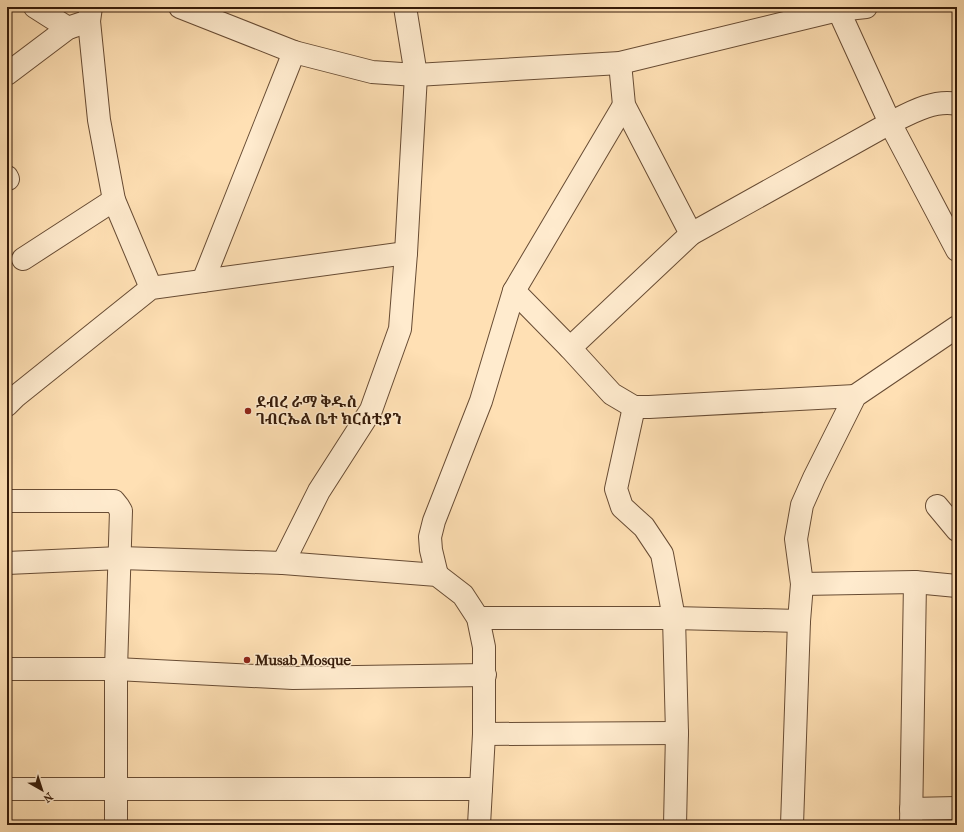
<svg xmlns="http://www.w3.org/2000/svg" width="964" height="832" font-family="'IM FELL French Canon','Noto Serif Ethiopic',serif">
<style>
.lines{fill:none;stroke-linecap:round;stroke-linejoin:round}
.minor-casing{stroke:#684c34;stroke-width:24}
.minor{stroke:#ffebce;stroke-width:22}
.poi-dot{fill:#8f2418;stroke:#ffebce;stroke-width:1.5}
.labels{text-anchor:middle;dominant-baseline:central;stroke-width:3;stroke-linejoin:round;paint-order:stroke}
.poi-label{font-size:15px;font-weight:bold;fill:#361b09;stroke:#ffebce;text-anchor:start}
</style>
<rect width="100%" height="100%" fill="#ffe0b4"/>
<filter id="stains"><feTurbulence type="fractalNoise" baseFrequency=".005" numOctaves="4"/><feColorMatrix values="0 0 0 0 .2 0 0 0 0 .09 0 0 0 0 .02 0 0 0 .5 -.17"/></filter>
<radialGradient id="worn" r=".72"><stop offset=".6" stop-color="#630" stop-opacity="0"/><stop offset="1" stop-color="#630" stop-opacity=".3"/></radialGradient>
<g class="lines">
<defs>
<g id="minor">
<polyline points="35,7 68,28"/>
<polyline points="91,7 89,21 99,120 114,200 151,288"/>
<polyline points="180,7 294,52 372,72 416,75 620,63 838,10 866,7"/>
<polyline points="837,7 890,123 957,250"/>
<polyline points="620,63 624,105 691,234"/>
<polyline points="7,74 68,28 89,21"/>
<polyline points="7,177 8,179"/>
<polyline points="23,259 114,200"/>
<polyline points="203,281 294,52"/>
<polyline points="514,291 570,348 612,394 634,407 649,407 855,396"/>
<path d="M570,348L691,234L890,123C910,113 934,99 957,104"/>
<polyline points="7,405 15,397 151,288 406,253"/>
<polyline points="634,407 616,489 622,507 644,527 662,554 674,618 677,733 675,825"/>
<polyline points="7,501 114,501 118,506 121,511 116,669 116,825"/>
<polyline points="937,506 957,530"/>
<polyline points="7,563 120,558 283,563 437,575 463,595 478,618 484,647 484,734 479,825"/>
<polyline points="283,563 319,491 371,410 400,329 406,253 416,75 405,7"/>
<polyline points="437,575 431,550 430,537 434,521 481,401 514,291 624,105"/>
<polyline points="802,584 915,582 957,586"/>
<polyline points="478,618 674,618 799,621"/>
<polyline points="7,669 116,669 293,678 485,675"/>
<polyline points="484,734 677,733"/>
<polyline points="7,789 481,789"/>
<polyline points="911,809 957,808"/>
<polyline points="792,825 799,621 802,584 796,539 802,505 814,478 855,396 957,327"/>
<polyline points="911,825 915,582"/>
</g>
</defs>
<use href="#minor" class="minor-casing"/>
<use href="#minor" class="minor"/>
</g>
<g class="poi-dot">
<circle cx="248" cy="411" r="4"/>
<circle cx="247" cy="660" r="4"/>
</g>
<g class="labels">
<g class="poi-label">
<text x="256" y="402">ደብረ ራማ ቅዱስ<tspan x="256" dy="17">ገብርኤል ቤተ ክርስቲያን</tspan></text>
<text x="255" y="660">Musab Mosque</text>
</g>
</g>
<rect width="964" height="832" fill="none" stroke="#ffe0b4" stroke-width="24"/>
<rect x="8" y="8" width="948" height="816" fill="none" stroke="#361b09" stroke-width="2"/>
<rect x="12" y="12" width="940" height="808" fill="none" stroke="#361b09"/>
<g transform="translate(42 790) rotate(141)" stroke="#ffebce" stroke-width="3" paint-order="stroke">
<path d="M0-3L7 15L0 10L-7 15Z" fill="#361b09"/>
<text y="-6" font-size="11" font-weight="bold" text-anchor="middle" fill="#361b09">N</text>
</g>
<rect width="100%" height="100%" filter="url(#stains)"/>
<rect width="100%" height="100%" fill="url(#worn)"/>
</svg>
